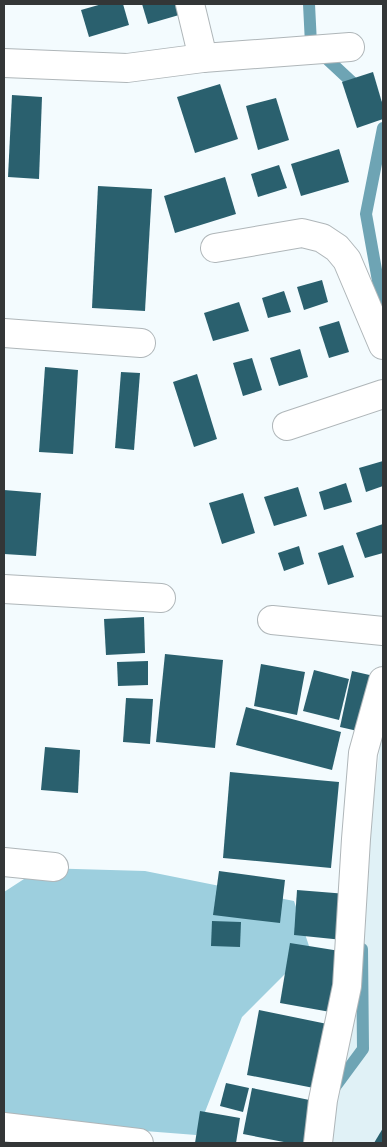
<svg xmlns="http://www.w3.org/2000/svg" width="387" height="1147" font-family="'IBM Plex Serif',serif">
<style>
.built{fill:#e0f1f6}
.green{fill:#9dcfde}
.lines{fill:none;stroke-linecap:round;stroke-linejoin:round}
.stream{stroke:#6ea4b4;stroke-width:12}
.building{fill:#2a606e}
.street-casing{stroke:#afb6b9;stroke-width:30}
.street{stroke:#fff;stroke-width:28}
</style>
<rect width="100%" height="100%" fill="#f3fbfe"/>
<polygon class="built" points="383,721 383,1143 328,1143 366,865"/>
<polygon class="green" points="41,868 145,871 294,901 310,949 242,1017 196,1135 4,1120 4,892"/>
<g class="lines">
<g class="stream">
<polyline points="309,4 311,44 383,111"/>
<polyline points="383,128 366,214 383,309"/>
<polyline points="332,1091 363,1049 362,949"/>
</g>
</g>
<g class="building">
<polygon points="102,4 123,4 129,25 89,37 81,10"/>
<polygon points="142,4 175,4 179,15 148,24"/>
<polygon points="373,72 383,106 383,119 357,128 342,82"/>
<polygon points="220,84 238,139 195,153 177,97"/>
<polygon points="12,95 42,97 39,179 8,177"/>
<polygon points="276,98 289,140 258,150 246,106"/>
<polygon points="339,149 349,182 301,196 291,164"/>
<polygon points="279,165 287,188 258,197 251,174"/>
<polygon points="225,177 236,214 175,233 164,196"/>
<polygon points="98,186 152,189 145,311 92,308"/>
<polygon points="322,280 328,302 304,310 297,287"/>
<polygon points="284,291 291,312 268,318 262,298"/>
<polygon points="239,302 249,331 213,341 204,313"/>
<polygon points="339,321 349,352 329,358 319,327"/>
<polygon points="300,349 308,377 279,386 270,358"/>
<polygon points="252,358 262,390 243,396 233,363"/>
<polygon points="45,367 78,370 73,454 39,452"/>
<polygon points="121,372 140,373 134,450 115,448"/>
<polygon points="197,374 217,439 194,447 173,382"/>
<polygon points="383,461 383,486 366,492 359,468"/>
<polygon points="346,483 352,502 324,510 319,492"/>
<polygon points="298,487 307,516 274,526 264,497"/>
<polygon points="4,490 41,493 36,556 4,554"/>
<polygon points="243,493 255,533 222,544 209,503"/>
<polygon points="383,524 383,553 365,558 356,533"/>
<polygon points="343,545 354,577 328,585 318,553"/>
<polygon points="299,546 304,564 284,571 278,553"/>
<polygon points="144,617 145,653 106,655 104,619"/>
<polygon points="165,654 223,660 215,748 156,742"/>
<polygon points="148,661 148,685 118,686 117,662"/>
<polygon points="261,664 305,672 297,715 254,706"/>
<polygon points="314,670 349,679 339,720 303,711"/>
<polygon points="352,671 374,676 362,732 340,727"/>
<polygon points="126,698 153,699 150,744 123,742"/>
<polygon points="246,707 341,732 332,770 236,745"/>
<polygon points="45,747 80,750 78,793 41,790"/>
<polygon points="230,772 339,782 331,868 223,858"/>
<polygon points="219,871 285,880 280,923 213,915"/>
<polygon points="297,890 347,894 343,940 294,935"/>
<polygon points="212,921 241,922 240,947 211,946"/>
<polygon points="290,943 346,952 336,1013 280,1003"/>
<polygon points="259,1010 337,1026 324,1090 247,1075"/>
<polygon points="226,1083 249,1088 243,1112 220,1106"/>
<polygon points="252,1088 319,1102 311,1143 289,1143 243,1134"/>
<polygon points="200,1111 240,1118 236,1143 195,1143"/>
<polygon points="383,1128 383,1143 374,1143"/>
</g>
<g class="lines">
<defs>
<g id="street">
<polyline points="190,4 203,58"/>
<polyline points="4,63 127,68 203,58 350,47"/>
<polyline points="215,248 302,233 322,238 337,248 347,260 383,345"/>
<polyline points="4,333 141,343"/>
<polyline points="287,426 383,394"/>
<polyline points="4,589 161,598"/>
<polyline points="272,620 383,631"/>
<polyline points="4,862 54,867"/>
<polyline points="4,1127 139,1143"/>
<polyline points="318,1143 323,1100 347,986 356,839 363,753 383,681"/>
</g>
</defs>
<use href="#street" class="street-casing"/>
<use href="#street" class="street"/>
</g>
<rect width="387" height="1147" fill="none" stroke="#333637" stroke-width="10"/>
</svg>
